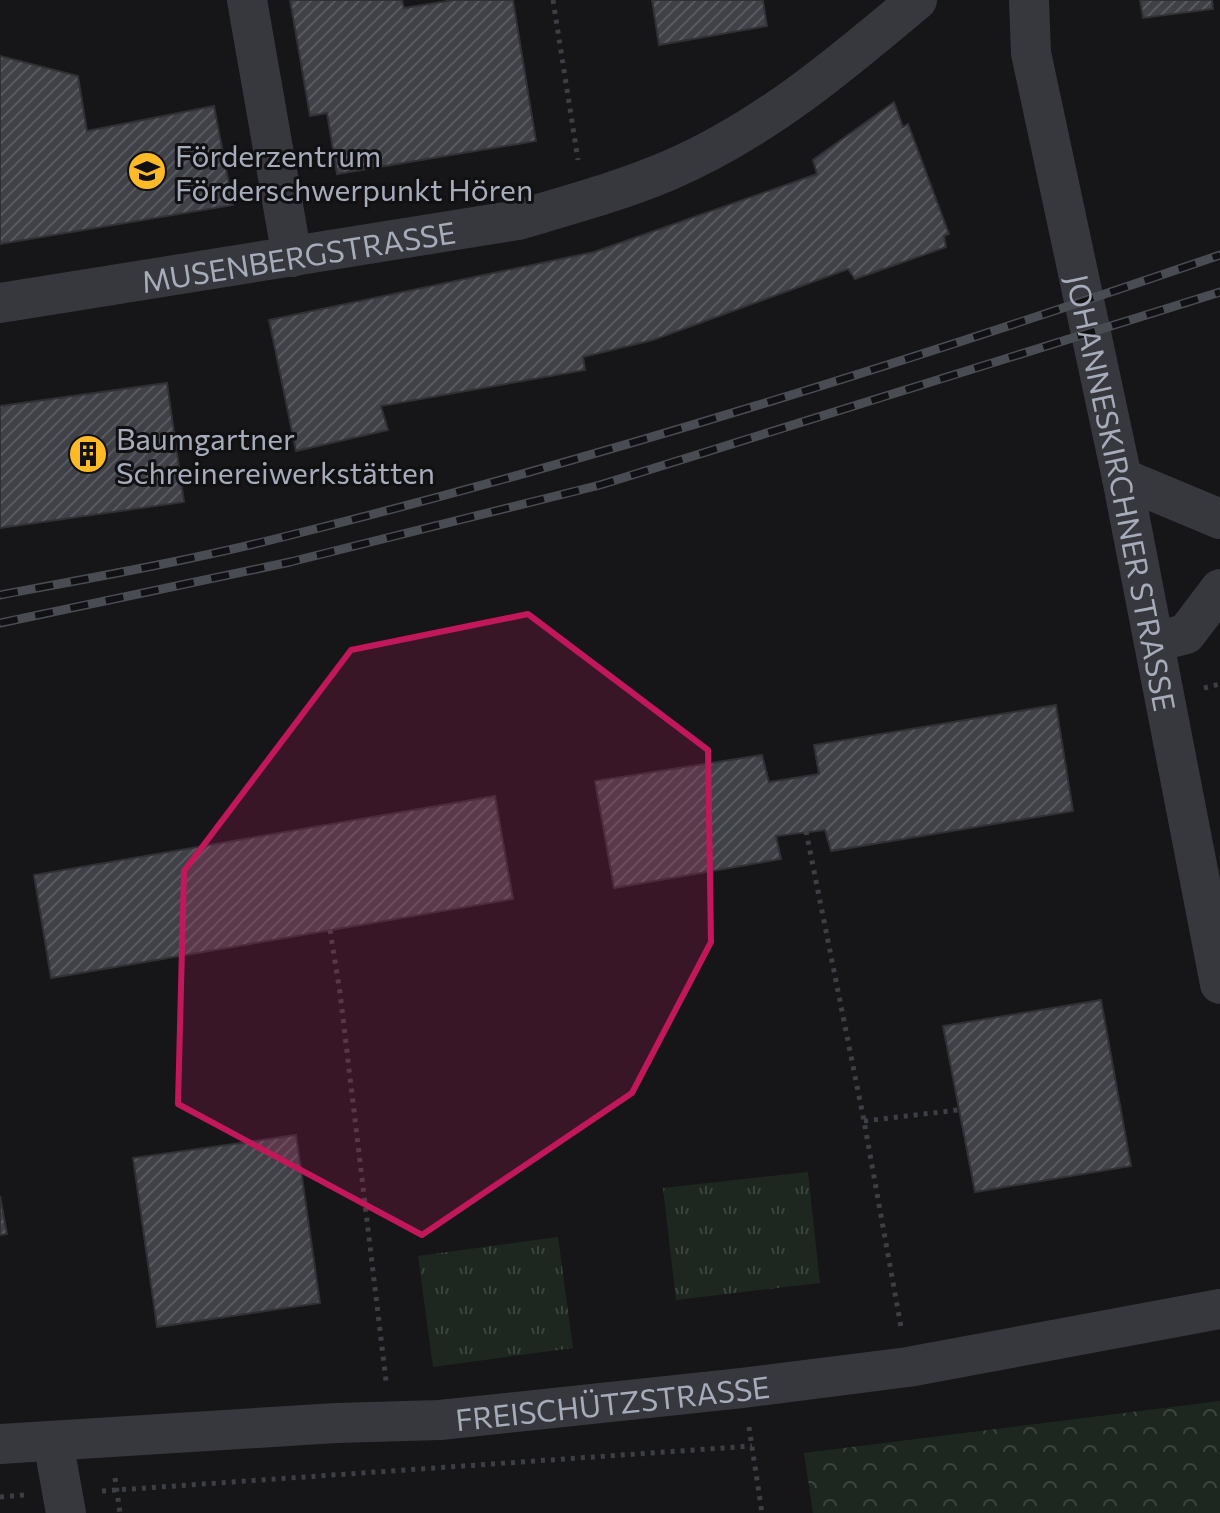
<svg xmlns="http://www.w3.org/2000/svg" width="1220" height="1513" font-family="Commissioner,sans-serif">
<style>
.forest{fill:url(#forest-crowns)}
.park{fill:url(#park-tufts)}
.building{fill:url(#building-hatch);stroke:#303035;stroke-width:2}
.lines{fill:none;stroke-linecap:round;stroke-linejoin:round}
.path{stroke:#3c3f45;stroke-width:5;stroke-dasharray:4 6;stroke-linecap:butt}
.minor{stroke:#37383e;stroke-width:40}
.rail-casing{stroke:#494c53;stroke-width:9}
.rail{stroke:#111113;stroke-width:6;stroke-dasharray:18;stroke-linecap:butt}
.marked{fill:#c2185b;fill-opacity:0.2;stroke:#c2185b;stroke-width:6;stroke-linejoin:round}
.labels{text-anchor:middle;dominant-baseline:central;stroke-width:6;stroke-linejoin:round;paint-order:stroke}
.poi-label{font-size:30px;fill:#a7acba;stroke:#111113;text-anchor:start}
.street-label{font-size:30px;fill:#a7acba;stroke:#111113}
</style>
<defs>
<pattern id="forest-crowns" width="20" height="18" patternUnits="userSpaceOnUse" patternTransform="scale(2)"><rect width="20" height="18" fill="#1d271f"/><path d="M2 6a3 3 0 1 1 6 0M12 15a3 3 0 1 1 6 0" fill="none" stroke="#3b443d"/></pattern>
<pattern id="park-tufts" width="24" height="20" patternUnits="userSpaceOnUse" patternTransform="scale(2)"><rect width="24" height="20" fill="#1d271f"/><path d="M3 7l-1-3M5 7V3M7 7l1-3M15 17l-1-3M17 17v-4M19 17l1-3" fill="none" stroke="#3b443d"/></pattern>
<pattern id="building-hatch" width="6" height="6" patternUnits="userSpaceOnUse" patternTransform="scale(2)"><rect width="6" height="6" fill="#404146"/><path d="M-1 1l2-2M0 6l6-6M5 7l2-2" fill="none" stroke="#595a5f"/></pattern>
</defs>
<rect width="100%" height="100%" fill="#161618"/>
<polygon class="forest" points="1220,1401 1220,1513 813,1513 804,1453"/>
<g class="park">
<polygon points="808,1172 820,1283 676,1300 663,1188"/>
<polygon points="558,1237 573,1348 433,1367 418,1256"/>
</g>
<g class="building">
<polygon points="290,0 402,0 404,8 454,0 513,0 536,141 337,174 327,113 310,116"/>
<polygon points="652,0 763,0 767,26 659,45"/>
<polygon points="1140,0 1212,0 1213,9 1143,18"/>
<polygon points="0,56 78,76 87,131 214,106 233,205 0,244"/>
<polygon points="894,102 903,127 908,124 949,234 944,236 946,247 855,279 848,269 653,340 583,357 585,370 381,406 388,430 296,451 269,320 594,252 817,174 813,160"/>
<polygon points="167,383 184,502 0,528 0,406"/>
<polygon points="1056,705 1073,811 831,851 825,830 776,836 781,859 614,888 595,781 762,755 769,782 819,774 814,745"/>
<polygon points="495,796 513,899 51,978 34,875"/>
<polygon points="1101,1000 1131,1166 975,1192 943,1026"/>
<polygon points="296,1135 320,1303 157,1327 133,1158"/>
<polygon points="0,1196 7,1234 0,1235"/>
</g>
<g class="lines">
<g class="path">
<polyline points="553,0 578,160"/>
<polyline points="1204,688 1220,684"/>
<polyline points="806,831 864,1121 901,1327"/>
<polyline points="330,930 340,993 386,1381"/>
<polyline points="864,1121 958,1110"/>
<polyline points="749,1427 762,1513"/>
<polyline points="115,1478 120,1513"/>
<polyline points="102,1491 752,1446"/>
<polyline points="0,1497 24,1495"/>
</g>
<g class="minor">
<polyline points="247,0 292,257"/>
<path id="s1" d="M1029,0L1031,53L1122,478L1220,984"/>
<path id="s2" d="M0,303L518,220C569,205 621,191 670,170C763,130 840,65 917,0"/>
<polyline points="1122,478 1220,519"/>
<polyline points="1154,642 1186,634 1220,589"/>
<polyline points="53,1441 66,1513"/>
<path id="s3" d="M0,1444L336,1423L440,1420L742,1388L908,1367L1220,1309"/>
</g>
<defs>
<g id="rail">
<path d="M0,595C96,577 192,560 287,536C602,458 913,360 1220,255"/>
<polyline points="0,623 290,562 600,485 1220,292"/>
</g>
</defs>
<use href="#rail" class="rail-casing"/>
<use href="#rail" class="rail"/>
</g>
<path class="marked" d="M528,614L708,750L711,942L632,1093L422,1235L178,1104L184,871L351,650Z"/>
<defs>
<symbol id="school-disc" viewBox="-11 -11 22 22"><circle r="9.5" fill="#ffbb27" stroke="#111113"/><path d="M0-5L7-2L0 1L-7-2ZM-4 1L0 2.5L4 1V4Q0 6-4 4Z" fill="#111"/></symbol>
<symbol id="building-disc" viewBox="-11 -11 22 22"><circle r="9.5" fill="#ffbb27" stroke="#111113"/><path d="M-4-6H4V6H1V3H-1V6H-4ZM-2.5-4.3h1.7v1.8h-1.7ZM.8-4.3h1.7v1.8H.8ZM-2.5-1h1.7V.8h-1.7ZM.8-1h1.7V.8H.8Z" fill="#111"/></symbol>
</defs>
<g fill-rule="evenodd">
<use href="#school-disc" x="125" y="149" width="44" height="44"/>
<use href="#building-disc" x="66" y="432" width="44" height="44"/>
</g>
<g class="labels">
<g class="poi-label">
<text x="175" y="154">Förderzentrum<tspan x="175" dy="34">Förderschwerpunkt Hören</tspan></text>
<text x="116" y="437">Baumgartner<tspan x="116" dy="34">Schreinereiwerkstätten</tspan></text>
</g>
<g class="street-label">
<text stroke="none"><textPath href="#s2" startOffset="302">MUSENBERGSTRASSE</textPath></text>
<text stroke="none"><textPath href="#s1" startOffset="502">JOHANNESKIRCHNER STRASSE</textPath></text>
<text stroke="none"><textPath href="#s3" startOffset="614">FREISCHÜTZSTRASSE</textPath></text>
</g>
</g>
</svg>
